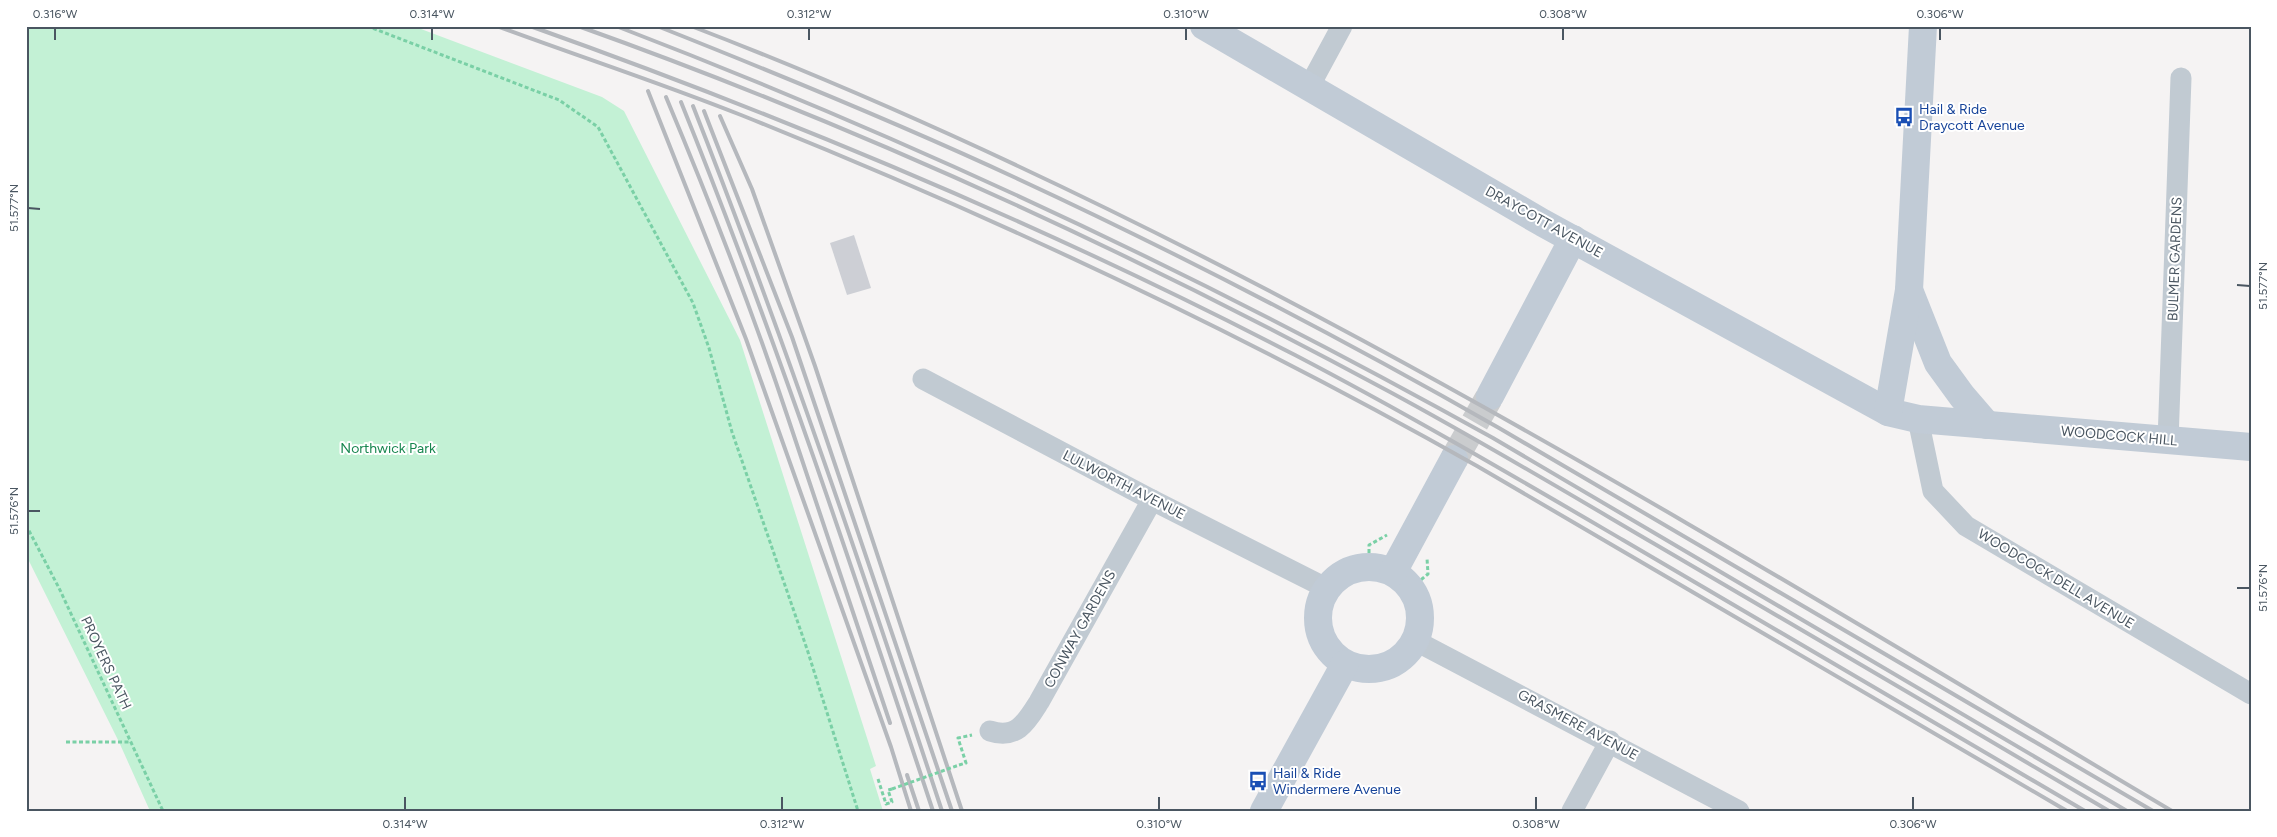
<svg xmlns="http://www.w3.org/2000/svg" width="2277" height="837" font-family="Figtree,sans-serif">
<style>
.green{fill:#c3f1d5}
.building{fill:#cdcfd5}
.lines{fill:none;stroke-linecap:round;stroke-linejoin:round}
.secondary-tunnel{stroke:#caccce;stroke-width:28;stroke-dasharray:28 14;stroke-linecap:butt}
.path{stroke:#7ad0a6;stroke-width:3;stroke-dasharray:4 2.5;stroke-linecap:butt}
.street{stroke:#c1cad2;stroke-width:21}
.secondary{stroke:#c1cbd6;stroke-width:28}
.rail{stroke:#b5b8bd;stroke-width:4}
.path-bridge{stroke:#7ad0a6;stroke-width:3;stroke-dasharray:4 2.5;stroke-linecap:butt}
.ticks{fill:none;stroke:#4a5661;stroke-width:2}
.labels{text-anchor:middle;dominant-baseline:central;stroke-width:4;stroke-linejoin:round;paint-order:stroke}
.transit-label{font-size:14px;fill:#164399;stroke:#fff;text-anchor:start}
.street-label{font-size:14px;fill:#4a5661;stroke:#fff}
.park-label{font-size:14px;fill:#17864f;stroke:#fff}
.neatline{fill:none;stroke:#4a5661;stroke-width:2}
.ticks-label{font-size:12px;text-anchor:middle;fill:#4a5661}
</style>
<rect width="100%" height="100%" fill="#f5f3f3"/>
<polygon class="green" points="26,26 413,26 602,97 624,111 740,340 876,766 870,769 883,811 150,811 119,742 26,555"/>
<polygon class="building" points="854,235 871,288 847,295 830,243"/>
<g class="lines">
<polyline class="secondary-tunnel" points="1454,459 1490,396"/>
<g class="path">
<polyline points="367,26 559,100 598,127 693,303 709,348 732,432 807,649 858,811"/>
<polyline points="26,525 59,588 163,811"/>
<polyline points="1369,566 1369,545 1387,535"/>
<polyline points="1411,588 1428,574 1427,558"/>
<polyline points="66,742 131,742"/>
<polyline points="959,765 966,763 958,738 972,735"/>
<polyline points="878,779 886,804 892,802 888,790 892,789"/>
</g>
<g class="street">
<polyline points="1309,87 1342,26"/>
<polyline points="923,379 1152,500 1326,588"/>
<polyline points="1918,419 1933,491 1966,526 2251,694"/>
<polyline points="2168,441 2181,78"/>
<polyline points="1416,641 1739,811"/>
<path d="M990,731C1017,740 1027,721 1039,702L1152,500"/>
<polyline points="1572,811 1610,741"/>
</g>
<g class="secondary">
<polyline points="1204,26 1543,223 1888,412 1918,419 2251,447"/>
<polyline points="1909,290 1938,363 1962,396 1987,425"/>
<polyline points="1490,396 1573,239"/>
<polyline points="1888,412 1909,290 1923,26"/>
<circle cx="1369" cy="618" r="51"/>
<polyline points="1393,572 1454,459"/>
<polyline points="1264,811 1345,664"/>
</g>
<g class="rail">
<path d="M497,26C578,56 661,83 741,115C993,216 1240,332 1477,466L2067,811"/>
<path d="M530,26C791,119 1048,227 1295,355C1406,413 1515,477 1623,540C1777,630 1931,720 2085,811"/>
<path d="M578,26C858,126 1129,251 1390,392C1479,440 1566,492 1653,543C1806,632 1957,721 2109,811"/>
<path d="M616,26C918,142 1210,280 1493,438L2127,811"/>
<path d="M657,26C778,74 898,123 1016,178C1180,254 1341,338 1499,428L2153,811"/>
<path d="M691,26C1213,226 1693,527 2172,811"/>
<polyline points="648,91 746,339 891,747 911,811"/>
<path d="M666,97C710,202 751,307 787,415C822,517 855,621 890,723"/>
<path d="M681,102C775,335 854,573 933,811"/>
<path d="M693,106C784,338 864,574 942,811"/>
<polyline points="704,111 792,337 952,811"/>
<polyline points="720,116 752,189 815,366 962,811"/>
<polyline points="907,775 919,811"/>
</g>
<polyline class="path-bridge" points="892,789 959,765"/>
</g>
<path class="ticks" d="M55,40V28M432,40V28M809,40V28M1186,40V28M1563,40V28M1940,40V28M28,208L40,209M2237,285L2250,286M28,511H40M2237,588H2250M405,810V797M782,810V797M1159,810V797M1536,810V797M1913,810V797"/>
<defs>
<symbol id="bus-bare" viewBox="-9 -9 18 18"><path d="M-5-6H5V4H4V6H2V4H-2V6H-4V4H-5ZM-3.5-4V0h7V-4ZM-3.5 1.2v1.5H-2V1.2ZM2 1.2v1.5H3.5V1.2Z" fill="#1a4fb4" stroke="#fff" stroke-width="2.5" paint-order="stroke"/></symbol>
</defs>
<g fill-rule="evenodd">
<use href="#bus-bare" x="1890" y="103" width="28" height="28"/>
<use href="#bus-bare" x="1244" y="767" width="28" height="28"/>
</g>
<g class="labels">
<g class="transit-label">
<text x="1919" y="109">Hail &amp; Ride<tspan x="1919" dy="16">Draycott Avenue</tspan></text>
<text x="1273" y="773">Hail &amp; Ride<tspan x="1273" dy="16">Windermere Avenue</tspan></text>
</g>
<g class="street-label">
<text transform="translate(1544 222) rotate(29)">DRAYCOTT AVENUE</text>
<text transform="translate(2175 259) rotate(-88)">BULMER GARDENS</text>
<text transform="translate(2119 436) rotate(5)">WOODCOCK HILL</text>
<text transform="translate(1124 485) rotate(27)">LULWORTH AVENUE</text>
<text transform="translate(2056 579) rotate(31)">WOODCOCK DELL AVENUE</text>
<text transform="translate(1080 629) rotate(-61)">CONWAY GARDENS</text>
<text transform="translate(106 663) rotate(65)">PROYERS PATH</text>
<text transform="translate(1578 725) rotate(28)">GRASMERE AVENUE</text>
</g>
<g class="park-label">
<text x="388" y="448">Northwick Park</text>
</g>
</g>
<rect width="2277" height="837" fill="none" stroke="#ffffff" stroke-width="55"/>
<rect x="28" y="28" width="2222" height="782" class="neatline"/>
<g class="ticks-label">
<text x="55" y="18">0.316°W</text>
<text x="432" y="18">0.314°W</text>
<text x="809" y="18">0.312°W</text>
<text x="1186" y="18">0.310°W</text>
<text x="1563" y="18">0.308°W</text>
<text x="1940" y="18">0.306°W</text>
<text transform="translate(14 208) rotate(-90)" y="4">51.577°N</text>
<text transform="translate(2263 286) rotate(-90)" y="4">51.577°N</text>
<text transform="translate(14 511) rotate(-90)" y="4">51.576°N</text>
<text transform="translate(2263 588) rotate(-90)" y="4">51.576°N</text>
<text x="405" y="828">0.314°W</text>
<text x="782" y="828">0.312°W</text>
<text x="1159" y="828">0.310°W</text>
<text x="1536" y="828">0.308°W</text>
<text x="1913" y="828">0.306°W</text>
</g>
</svg>
